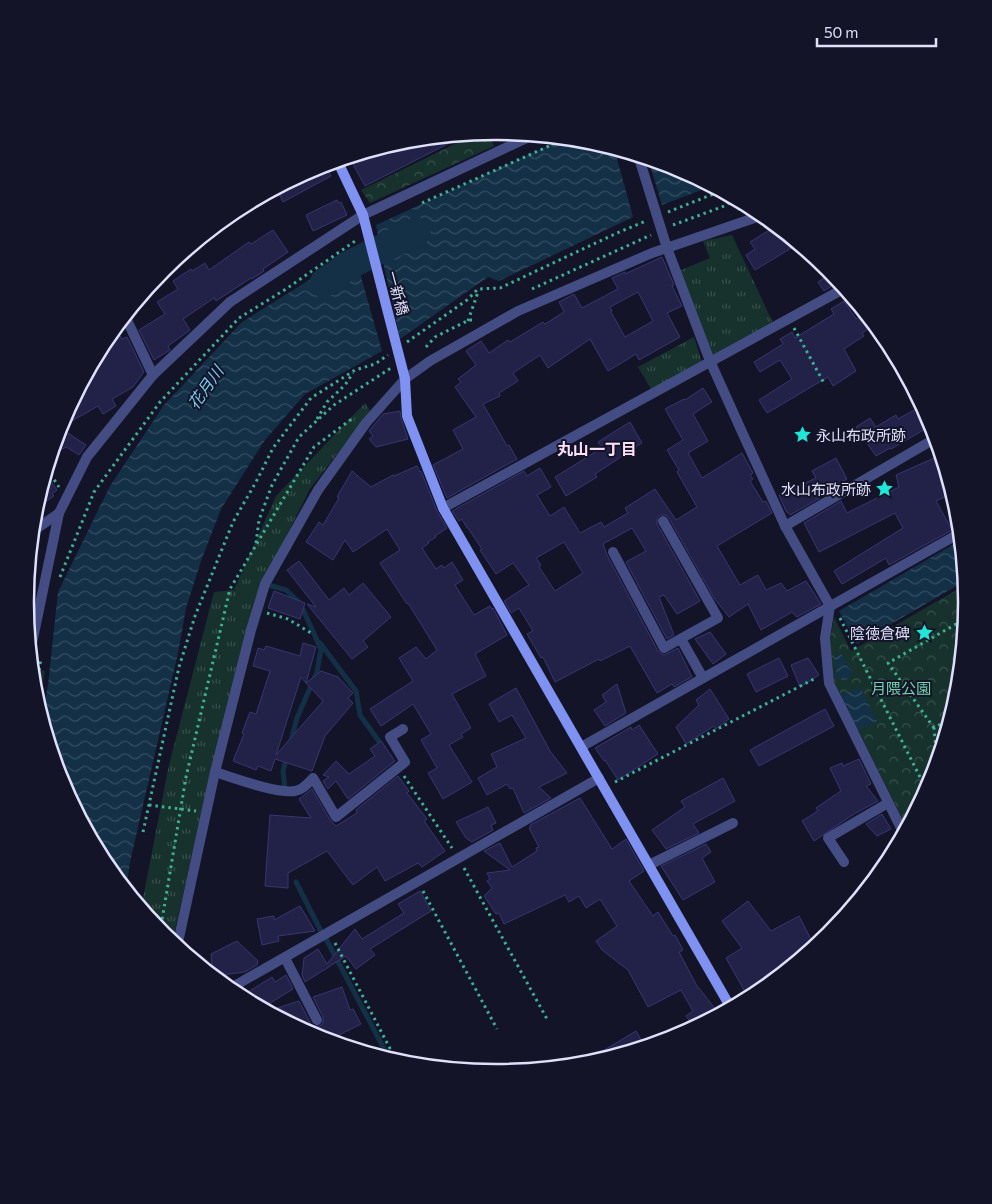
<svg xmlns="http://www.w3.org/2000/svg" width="992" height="1204" font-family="Commissioner,'Noto Sans JP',sans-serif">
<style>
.grass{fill:url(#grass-tufts)}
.park{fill:url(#park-crowns)}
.water{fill:url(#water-waves)}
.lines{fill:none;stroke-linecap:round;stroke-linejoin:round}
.stream{stroke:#133047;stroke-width:5}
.river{stroke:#133047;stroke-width:29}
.building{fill:#222248;stroke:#373671;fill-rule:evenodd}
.path{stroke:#3eb094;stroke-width:3;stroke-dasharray:2.5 4;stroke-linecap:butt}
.street{stroke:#444d83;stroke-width:10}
.secondary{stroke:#8092f1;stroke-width:10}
.street-bridge{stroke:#444d83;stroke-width:10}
.secondary-bridge{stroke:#8092f1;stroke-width:10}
.labels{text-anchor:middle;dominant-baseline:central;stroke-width:4;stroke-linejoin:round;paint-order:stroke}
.street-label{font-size:15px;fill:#dfe1fc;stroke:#141429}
.poi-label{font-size:15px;fill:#dfe1fc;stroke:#141429;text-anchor:end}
.park-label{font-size:15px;fill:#71d5aa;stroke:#141429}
.water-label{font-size:16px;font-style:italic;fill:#78cff0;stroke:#141429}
.neighbourhood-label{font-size:16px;font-weight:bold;fill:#fce1f7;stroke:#141429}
.rim{fill:none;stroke:#dfe1fc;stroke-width:2.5}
</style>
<defs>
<pattern id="grass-tufts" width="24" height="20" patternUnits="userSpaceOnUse" patternTransform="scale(1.25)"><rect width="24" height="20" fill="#17322c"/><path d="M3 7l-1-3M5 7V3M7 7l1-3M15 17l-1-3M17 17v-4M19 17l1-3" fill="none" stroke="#384f4c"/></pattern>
<pattern id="park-crowns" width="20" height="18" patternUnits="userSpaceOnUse" patternTransform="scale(1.25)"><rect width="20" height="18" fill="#17322c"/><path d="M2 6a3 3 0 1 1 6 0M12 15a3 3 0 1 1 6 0" fill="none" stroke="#384f4c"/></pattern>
<pattern id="water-waves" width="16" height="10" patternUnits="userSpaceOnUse" patternTransform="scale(1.25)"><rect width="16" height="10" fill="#133047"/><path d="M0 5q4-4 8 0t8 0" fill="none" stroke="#354e62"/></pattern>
</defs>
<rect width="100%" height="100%" fill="#141429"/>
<g class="grass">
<polygon points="732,235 773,323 712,357 679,271 710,258 703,241"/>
<polygon points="694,337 702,362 651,389 638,367"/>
<polygon points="365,403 370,411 310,489 256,596 210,775 172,943 163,935 141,909 168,769 214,592 234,590 276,496"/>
<polygon points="32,669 45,671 38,707 34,694"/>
</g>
<g class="park">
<polygon points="487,132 494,146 370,203 361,190 477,133"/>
<polygon points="965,585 967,602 958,694 931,783 907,828 834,681 830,641 834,617 851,651"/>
</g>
<g class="water">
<polygon points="565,138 588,140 614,148 633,217 499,281 488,277 400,339 384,266 376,225"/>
<polygon points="648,158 677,167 712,186 662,205"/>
<polygon points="354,252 382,351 305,394 265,440 221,509 201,561 186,608 178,653 130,862 126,890 104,863 61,782 42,718 48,685 58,592 110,486 164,405 242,322"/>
<polygon points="961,540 965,581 857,644 839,611"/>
<path d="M841,654C847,661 844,665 853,672L849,679L842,680L835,676L837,668L834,658Z"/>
<polygon points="860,687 877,721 857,731 839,696"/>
</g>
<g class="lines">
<g class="stream">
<polyline points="265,584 286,590 300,603 321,649 317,672 297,718 291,741"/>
<polyline points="320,643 356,691 360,715 383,747"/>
<polyline points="285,790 283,771 287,757"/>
<polyline points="296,882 321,931"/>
<polyline points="326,939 390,1060"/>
</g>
<polyline class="river" points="324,283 349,265 416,232"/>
</g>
<g class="building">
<polygon points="465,135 365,186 349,157 404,140"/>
<polygon points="324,164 331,176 283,202 276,188 316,167"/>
<polygon points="337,200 339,203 341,202 347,215 313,231 306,215"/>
<polygon points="776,226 798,244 755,270 746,255 755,249 750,242"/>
<polygon points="273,230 288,252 263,269 264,271 252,279 251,278 216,301 214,298 183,319 190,330 168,346 170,350 154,360 139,330 165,314 157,302 178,289 173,281 191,269 192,271 205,263 209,270 249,242 251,244"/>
<path d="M662,257L674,285L672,286L682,306L667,313L680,337L639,360L636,354L608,371L590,339L548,368L540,355L513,373L518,381L499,393L500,396L483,404L507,446L509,445L517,459L447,498L433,465L463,449L453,430L476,417L455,387L461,382L458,379L476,365L466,351L481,341L489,353L508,340L510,342L543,322L545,324L564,312L559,302L574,294L582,308L618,289L612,278L625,272V274ZM638,292L653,321L625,337L611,312L612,311L610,307Z"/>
<polygon points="832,273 839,281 824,291 818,282"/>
<polygon points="844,301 856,319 865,313 875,325 862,333 864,336 844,349 856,371 833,386 828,377 767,413 759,400 792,379 780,360 760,372 754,362 783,344 780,339 792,332 795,338 834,314 831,309"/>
<polygon points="114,329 118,337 120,336 122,339 127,337 144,372 133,387 112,399 116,406 103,414 98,406 60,428 86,445 79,455 66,447 50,456 61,421 105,340"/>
<path d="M703,388L712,402L693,414L708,441L688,453L702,478L742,453L753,473L750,475L753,479L750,481L763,502L766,501L772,513L717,546L740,585L758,575L766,590L781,583L787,591L806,581L821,604L797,617L792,612L761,630L748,604L729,617L714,598L669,518L666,515H660L657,518V524L700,601L677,614L664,595L659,597L674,635L667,639L626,562L646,551L632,528L603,544L607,555L658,651L664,655L678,648L692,677L674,687L672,684L657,693L630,646L600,661L599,659L555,682L543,657L541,658L527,634L533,631L519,608L511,613L504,601L529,585L513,563L496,574L480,550L482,549L468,528H467L462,519L459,521L452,511L524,471L527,476L540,468L551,487L537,495L550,516L564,507L580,533L601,522L604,527L628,513L625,508L655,489L676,520L697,507L677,472L679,470L667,450L683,440L665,409L684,399L685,400ZM564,542L583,573L555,591L539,567L541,565L536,558Z"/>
<polygon points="924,408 932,425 891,449 890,448 876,456 856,427 870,418 876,427 896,415 898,419 916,409 918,411"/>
<polygon points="400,411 401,418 408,439 376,447 369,439 373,436 369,431 383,414"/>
<polygon points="630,422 642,443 595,474 597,477 566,496 555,477 602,448 598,442"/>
<polygon points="941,455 953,493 936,501 952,530 889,565 886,558 842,584 834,571 903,528 895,513 819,552 804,523 841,501 847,513 899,487 896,475"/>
<polygon points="836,458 847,479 819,496 820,498 790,515 786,511 779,495 816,478 812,471"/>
<polygon points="417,466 420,472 421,471 437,511 447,528 435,536 436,537 428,542 429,543 422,548 436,569 442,565 444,568 452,562 463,580 455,585 474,615 490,606 492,609 493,608 507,635 475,654 486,676 452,694 471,728 461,734 463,737 449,745 472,782 443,799 428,773 437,768 421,740 431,734 413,704 381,726 370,709 413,681 399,658 416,647 426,659 437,650 408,603 407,604 380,563 400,550 387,529 353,552 345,540 333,560 306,542 319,522 323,525 339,498 337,497 352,471 371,487 393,475 394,476"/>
<polygon points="45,473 57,490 52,494 54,496 34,509"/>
<polygon points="299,561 329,600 344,588 349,595 363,583 391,617 363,641 368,647 352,659 307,604 316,607 287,570"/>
<polygon points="274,591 305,603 300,619 268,608"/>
<polygon points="710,632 726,654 713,664 695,639"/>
<polygon points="303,643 316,647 306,683 301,677 276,755 323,701 306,683 321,671 338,677 353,693 348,698 353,703 325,736 312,771 275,759 271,771 258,766 256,770 233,761 244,734 242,733 250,712 256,714 270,671 253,666 258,648 264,650 266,646 300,656"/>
<polygon points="779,658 788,676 756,692 747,674"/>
<polygon points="808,658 819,675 800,687 791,665"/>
<polygon points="617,684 626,713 605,726 594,710 606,702 602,695"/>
<polygon points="516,688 550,751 567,773 539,787 551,798 524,813 513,788 510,789 507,784 487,795 478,778 497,767 491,754 526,738 512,715 499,722 489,704"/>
<polygon points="710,689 729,719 716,729 714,726 686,744 676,727 699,705 696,700"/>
<polygon points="825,709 834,726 759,766 750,750"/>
<polygon points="639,725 658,754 618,780 605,760 604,761 595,748 631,727 632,730"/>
<polygon points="381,741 395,761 348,799 336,781 328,789 323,781 329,777 323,775 336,761 349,774 375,756 370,749"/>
<polygon points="859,759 871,784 866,786 878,801 854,814 814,841 802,821 818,811 816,808 841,791 830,768 842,763 843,766"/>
<polygon points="398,776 409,791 407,793 427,819 424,821 445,851 422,867 418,863 385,881 377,867 353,885 327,851 288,873 288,888 265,886 270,815 311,818 299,799 312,789 330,820 336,826 357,813 356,810"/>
<polygon points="723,778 735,801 693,824 699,833 666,849 652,830 685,807 681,801"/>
<polygon points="580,798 612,849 626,839 644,871 629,881 653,916 658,912 673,936 675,935 683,950 679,952 698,988 699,988 719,1014 694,1027 686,1016 693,1011 681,990 648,1007 628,970 602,950 596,941 617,926 600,899 586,908 579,896 569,902 565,895 504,924 499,913 496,914 484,896 492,888 487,881 490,879 487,873 510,870 484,851 500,843 512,867 537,851 536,848 539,847 529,828 531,827 530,825"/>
<polygon points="488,807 496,823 491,825 493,830 472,842 466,838 456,822"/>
<polygon points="882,814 891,829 877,836 866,824"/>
<polygon points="706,844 711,852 702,858 715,882 683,900 661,866"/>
<polygon points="420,891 431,911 370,949 375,955 356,969 346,956 305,982 302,975 304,958 318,949 327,964 355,929 362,939 404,913 398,904"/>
<polygon points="748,901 771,931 799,916 815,947 804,956 780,968 783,973 757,994 749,999 726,958 742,948 722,921"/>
<polygon points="300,906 315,931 278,936 279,941 262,945 257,919 274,916 274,920"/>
<polygon points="237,941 258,961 257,965 245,972 213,976 211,954"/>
<polygon points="286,975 293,989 262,1008 240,997 272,977 275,982"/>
<polygon points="342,987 350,1010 353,1009 361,1024 327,1041 315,1037 268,1011 299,1001 311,1024 314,1026 320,1026 323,1023 323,1017 313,997"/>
<polygon points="636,1031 645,1047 593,1062 591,1058"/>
</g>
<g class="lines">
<g class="path">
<polyline points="422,203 567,138"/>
<polyline points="738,210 744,203"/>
<polyline points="668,212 721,191"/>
<polyline points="673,225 727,205 733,197"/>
<polyline points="532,289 651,235"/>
<polyline points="468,321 478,292"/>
<polyline points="794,328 825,385"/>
<polyline points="407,342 467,300 478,289 500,288 617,233 646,221"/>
<polyline points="426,347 435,337 469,320 476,320"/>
<polyline points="317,419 327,402 345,385 353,373"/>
<polyline points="47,469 59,487"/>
<polyline points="256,543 259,520 272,485 299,437 334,405 391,368"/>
<polyline points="60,577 94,492 160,402 239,318 286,289 358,239"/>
<polyline points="267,613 288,619 311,633"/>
<polyline points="840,618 927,791"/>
<polyline points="35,696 41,658"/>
<polyline points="934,728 888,663 965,619"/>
<polyline points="937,762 934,728 951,718"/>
<polyline points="404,776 452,848"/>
<polyline points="615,782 816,678"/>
<polyline points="149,805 196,811"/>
<polyline points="143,832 179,667 195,616 233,522 256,482 273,448 311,398 355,370 375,364 388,355"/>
<polyline points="464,868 547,1019"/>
<polyline points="423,891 497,1029"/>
<polyline points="160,932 186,777 230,589 314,447 353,418"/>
<polyline points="335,943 397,1062"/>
</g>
<g class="street">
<polyline points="667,248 710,361 742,432 785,526 830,606 825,638 829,683 904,834"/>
<polyline points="125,316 153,375"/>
<polyline points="443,508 845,288"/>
<polyline points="785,526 936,438"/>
<polyline points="32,532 59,513"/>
<polyline points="613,552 664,648 718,618 663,521"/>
<polyline points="681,639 703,678"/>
<polyline points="30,653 59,513 87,457 153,375 230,302 363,215 533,135"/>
<polyline points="581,747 960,533"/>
<path d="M215,772C234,778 277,794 295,791C303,790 308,783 313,778L336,817L405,762L390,737L403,729"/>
<polyline points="844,862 828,838 888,803"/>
<polyline points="649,865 733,823"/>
<polyline points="177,947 215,772 251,630 265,584 318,490 366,423 405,379 430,361 518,311 652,253 763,215"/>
<polyline points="285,958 317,1020"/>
<polyline points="229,989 599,778"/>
</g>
<g class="secondary">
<polyline points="337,160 363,215"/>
<polyline points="405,379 407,416 443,508 731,1008"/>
</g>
<polyline class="street-bridge" points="638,155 667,248"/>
<polyline class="secondary-bridge" points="363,215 405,379"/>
</g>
<defs>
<symbol id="sight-bare" viewBox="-9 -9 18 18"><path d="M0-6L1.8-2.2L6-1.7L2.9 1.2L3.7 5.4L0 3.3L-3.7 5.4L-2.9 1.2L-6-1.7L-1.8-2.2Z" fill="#1fe7d7" stroke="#141429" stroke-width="2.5" paint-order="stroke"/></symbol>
</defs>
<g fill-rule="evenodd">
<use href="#sight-bare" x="790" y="422" width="25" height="25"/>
<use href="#sight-bare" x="872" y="476" width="25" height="25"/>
<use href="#sight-bare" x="912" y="620" width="25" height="25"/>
</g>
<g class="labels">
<g class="street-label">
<text transform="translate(398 293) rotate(75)">一新橋</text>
</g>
<g class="poi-label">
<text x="816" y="435" text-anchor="start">永山布政所跡</text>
<text x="871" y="489">水山布政所跡</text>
<text x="910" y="633">陰徳倉碑</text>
</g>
<g class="park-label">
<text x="901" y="688">月隈公園</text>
</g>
<g class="water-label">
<text transform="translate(205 387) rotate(-55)">花月川</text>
</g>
<g class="neighbourhood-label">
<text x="597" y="448">丸山一丁目</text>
</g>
</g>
<path d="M0 0H992V1204H0ZM34 602a462 462 0 1 1 924 0a462 462 0 1 1-924 0Z" fill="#141429" fill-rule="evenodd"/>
<path class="rim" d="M34 602a462 462 0 1 1 924 0a462 462 0 1 1-924 0Z"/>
<path d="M817 38v8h119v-8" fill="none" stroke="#dfe1fc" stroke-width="2.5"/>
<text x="824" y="38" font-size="15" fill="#dfe1fc" stroke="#141429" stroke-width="4" paint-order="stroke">50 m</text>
</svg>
